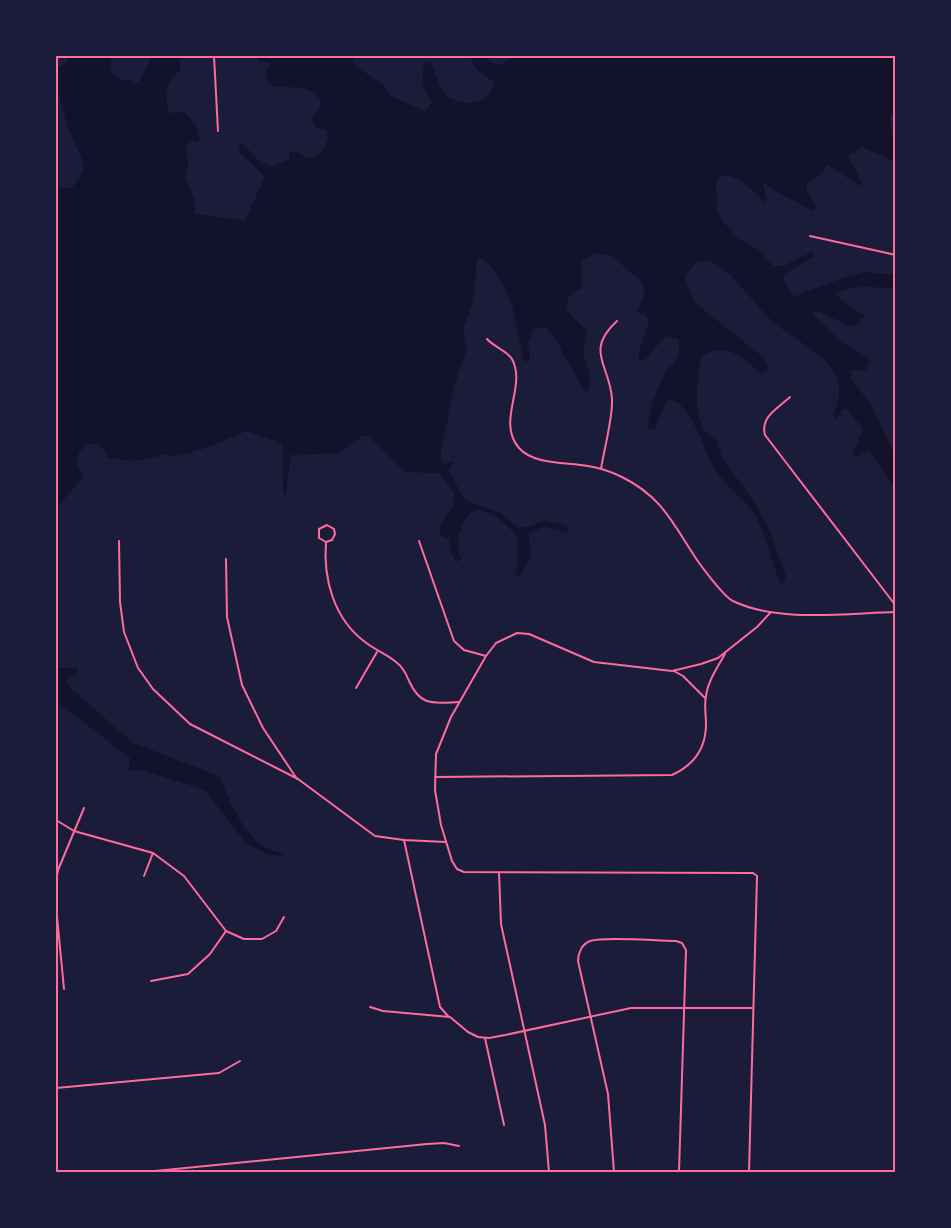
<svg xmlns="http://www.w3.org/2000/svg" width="951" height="1228" font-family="Mulish,sans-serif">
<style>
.water{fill:#12122b}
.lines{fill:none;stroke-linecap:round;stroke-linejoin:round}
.minor{stroke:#ff6b9d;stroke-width:2}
.neatline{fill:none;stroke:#ff6b9d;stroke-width:2}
</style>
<rect width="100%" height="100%" fill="#1b1b3a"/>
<g class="water">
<path d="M69,56H111C109,70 110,74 123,81L129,79L134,82H139L152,56H179L180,70C166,80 164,97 169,113L183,112C193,121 200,127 199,142L192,141L186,146L188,162L185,176L194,198L195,214L243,220L246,219L264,178L263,175L240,153L239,144H243L257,159L271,167L289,160L290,152C298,150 301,156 308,157C320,159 325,146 328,138L326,131L315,126L312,119C314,114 318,112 320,107C321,104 321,102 319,98C305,77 267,97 266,77C266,73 269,67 270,63L258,61V56H355L352,62L354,65L382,84L390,96L425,111L432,102L422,84L424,61L431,62L440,86L448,98C455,100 464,104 472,103C483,102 495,93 493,81C483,74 472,68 470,56H483L492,63L500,65L513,56H895V111L890,116C890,132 896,146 895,162L863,147L848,156L862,183L860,186L828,165L815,179L806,184L807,191L816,205L814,211L773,190L762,181L767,200L764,202C753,192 737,172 721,176L716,182L717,212L725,224L739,239L759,250L773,266H783L812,252L814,256L783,275L784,280L793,297L846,277L865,272L895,275V287C875,289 854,283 835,294L854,310L865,315L863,319L856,326C840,326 830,313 815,311L813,314L841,342L870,359L866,371L856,369L851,371V378L873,408L895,457V486C884,476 879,462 869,451L856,457L852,452L862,434L863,429L848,410L843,408L837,419L833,414C838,402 842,391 837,378C828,354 789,337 771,320C756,306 730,268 711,262C707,260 701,261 697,262L688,271L685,278L694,302L764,358L768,367L766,372L760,373C749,362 732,348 716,350C712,351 706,354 702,356C697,374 692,415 705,431C707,435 713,437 717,440L722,458L753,500L769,530L786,576L785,581L781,584C770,562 768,536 755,515C743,497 724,485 713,466C702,448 693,403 669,400L664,406L655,429H648C648,414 656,391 663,377C671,361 683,360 678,339L668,336L660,342L644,361L639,360L638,356L649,321L645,314L637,312L645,294L643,283L612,256L595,253L582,261V288C570,292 568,297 566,309L573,318L587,331L583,352L590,377L589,388L586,391L583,389L557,342L547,328L540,327L533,329L528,344L530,360L528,362L523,360C517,324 512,279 479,257L477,260L473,300L463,330L467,348L454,387L440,458L444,464L453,461L454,463L448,470L465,500L500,513L517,527H526L544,521L566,525L569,529L567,532L544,527L529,533L530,558L520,575L518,576L515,572C518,561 521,545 515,535C508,523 480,501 468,515C465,518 463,524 462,527C457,537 456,549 461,559L456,562L450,550L449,539L440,535C438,524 447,514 454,506V493L439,473L405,472L368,436H362L338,454C322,452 307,456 291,455L286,494H283V453L282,445L274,440L246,431C224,441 204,450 181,455C175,457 169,454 163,455C138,461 134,462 108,458C98,426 63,455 83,474L82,478L59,505L56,516V183C60,189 66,189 72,188L83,172V162L67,125L59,94L56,92V67C64,67 66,64 69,56Z"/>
<path d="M56,664L57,668H77L78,672L66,681L67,685L133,743L219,776C228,797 240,827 257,842C265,849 274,851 283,854L285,857L267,854L245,842L205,790L143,770L129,771L130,758L56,701Z"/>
</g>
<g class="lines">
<g class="minor">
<polyline points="214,56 218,131"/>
<polyline points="810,236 896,255"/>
<path d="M487,339C494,347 506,350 512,359C527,387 496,421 519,448C534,465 567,462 588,466C600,468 612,472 622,477C662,497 672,522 695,557C701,566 724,597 733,601C778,623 847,613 896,612"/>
<path d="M790,397C778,408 760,417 765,435L896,606"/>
<path d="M601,469C604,449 613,418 612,399C610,365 584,351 617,321"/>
<polyline points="119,541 120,602 124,632 138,668 153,689 190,724 298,779 375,836 404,840 446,842"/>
<polyline points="419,541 454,641 464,650 486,656"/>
<path d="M326,542L332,540L335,534L334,529L327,525L319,529V538L326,542C323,579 334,619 365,642C375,650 387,654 396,662C403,667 406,673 409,681C421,707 433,703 459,702"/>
<polyline points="226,559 227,617 242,685 263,728 297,779"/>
<polyline points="674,671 683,676 705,698"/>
<polyline points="356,688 377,652"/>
<path d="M435,777L672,775C694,765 706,749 706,724C706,715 704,705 706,696C708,681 717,668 725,654"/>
<polyline points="56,820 74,831 153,853 184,876 226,931 244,939 262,939 276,931 284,917"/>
<polyline points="404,840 440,1007 448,1016"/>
<polyline points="499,872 501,924 545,1125 549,1172"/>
<polyline points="144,876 153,853"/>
<polyline points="56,881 58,870 84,808"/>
<polyline points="56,906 64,989"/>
<polyline points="151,981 188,974 210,954 226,931"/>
<polyline points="370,1007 383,1011 450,1017 468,1032 478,1037 489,1038 505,1035 631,1008 752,1008"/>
<polyline points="485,1038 504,1125"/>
<polyline points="56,1088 219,1073 240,1061"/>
<polyline points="145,1172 427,1144 444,1143 459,1146"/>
<path d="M614,1172L608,1094L578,961C578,953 582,944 590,941C606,936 656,941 676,941L682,943L686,950L679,1172"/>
<polyline points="749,1172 757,876 753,873 464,872 457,869 452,861 441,825 435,790 436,754 451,717 486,656 496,643 517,633 529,634 594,662 672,671 701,664 718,658 757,627 770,613"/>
</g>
</g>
<rect width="951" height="1228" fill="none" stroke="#1b1b3a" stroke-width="114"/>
<rect x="57" y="57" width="837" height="1114" class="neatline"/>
</svg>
